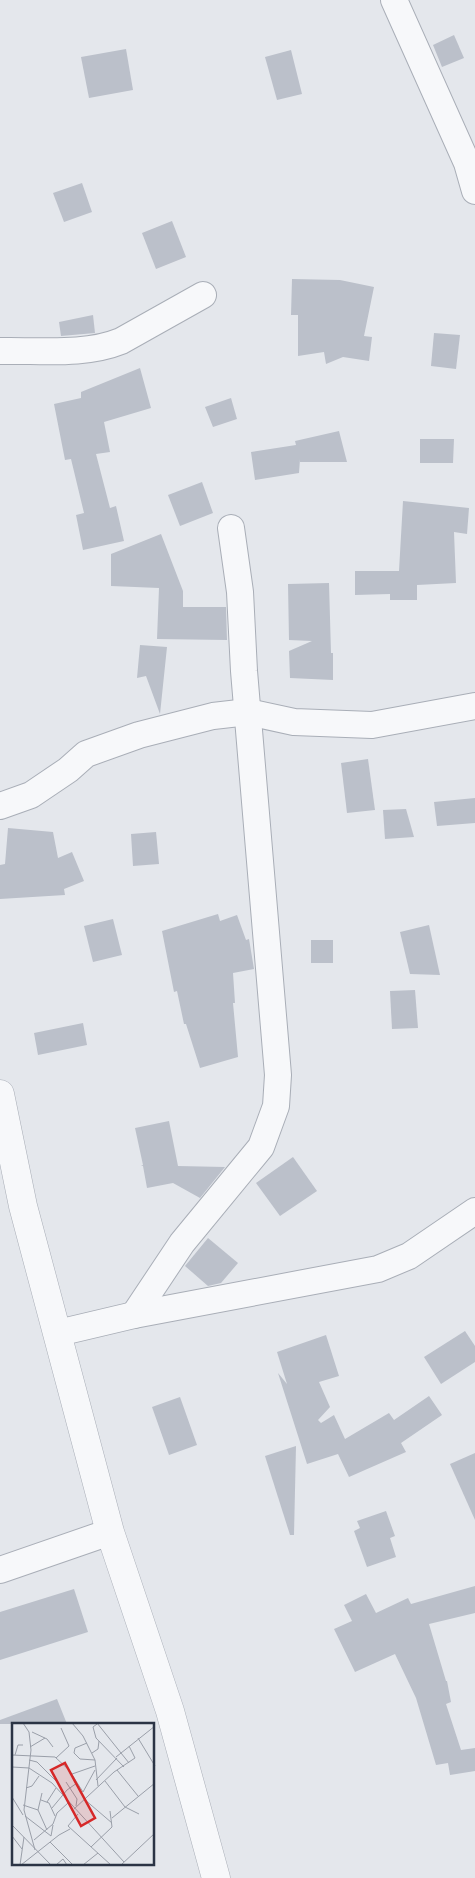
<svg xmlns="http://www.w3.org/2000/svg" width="475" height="1878" font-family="Commissioner,sans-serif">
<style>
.building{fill:#bbc0ca}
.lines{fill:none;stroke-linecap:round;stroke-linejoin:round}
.minor-casing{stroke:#a9aeb7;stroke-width:28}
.tertiary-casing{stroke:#a9aeb7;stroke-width:29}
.minor{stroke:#f7f8fa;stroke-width:26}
.tertiary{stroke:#f7f8fa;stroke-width:28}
.inset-road{fill:none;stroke:#9a9fa9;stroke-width:1}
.view{fill:#d62828;fill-opacity:0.15;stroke:#d62828;stroke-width:2.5}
.inset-edge{fill:none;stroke:#2b3445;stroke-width:2.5}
</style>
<rect width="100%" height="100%" fill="#e4e7ec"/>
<g class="building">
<polygon points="454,35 464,58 442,67 433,45"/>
<polygon points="126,49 133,90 89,98 81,57"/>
<polygon points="291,50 302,94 277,100 265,57"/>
<polygon points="82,183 92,212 64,222 53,193"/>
<polygon points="172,221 186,257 156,269 142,233"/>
<polygon points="292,279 340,280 374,287 364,336 372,337 369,361 343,357 326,364 324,352 298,356 298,315 291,315"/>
<polygon points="93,315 95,333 61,336 59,322"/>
<polygon points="434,333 460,335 456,369 431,366"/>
<polygon points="140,368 151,408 104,422 110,452 96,454 110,508 116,506 124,541 83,550 76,515 84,513 71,459 65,460 54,404 81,398 81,392"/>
<polygon points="231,398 237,419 213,427 205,407"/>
<polygon points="339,431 347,462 300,462 300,459 299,473 255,480 251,452 296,445 295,441"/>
<polygon points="420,439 454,439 453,463 420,463"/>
<polygon points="202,482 213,513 180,526 168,495"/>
<polygon points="403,501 469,508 467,534 454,532 456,583 417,585 417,600 390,600 390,594 355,595 355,571 399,571"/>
<polygon points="161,534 183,591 183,607 226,607 227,640 157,639 159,588 111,586 111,554"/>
<polygon points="329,583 331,653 333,653 333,680 290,678 289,651 312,641 289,640 288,584"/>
<polygon points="140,645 167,647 160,714 146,676 137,678"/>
<polygon points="368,759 375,810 347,813 341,763"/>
<polygon points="475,798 475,823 437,826 434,802"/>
<polygon points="406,809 414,837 385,839 383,810"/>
<polygon points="8,828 53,832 58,858 72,852 84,881 64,889 65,895 0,899 0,865 5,864"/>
<polygon points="156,832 159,864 133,866 131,834"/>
<polygon points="218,914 220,921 237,915 246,940 249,939 254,969 233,973 235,1003 233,1003 238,1057 200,1068 186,1024 184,1024 177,991 174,992 162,931"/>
<polygon points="113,919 122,955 93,962 84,926"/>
<polygon points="429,925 440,975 410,974 400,932"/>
<rect x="311" y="940" width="22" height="23"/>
<polygon points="415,990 418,1028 392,1029 390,991"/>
<polygon points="83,1023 87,1045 38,1055 34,1033"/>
<polygon points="169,1121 178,1166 225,1167 200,1198 173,1183 147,1188 143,1166 141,1165 143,1165 135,1128"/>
<polygon points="293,1157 317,1191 280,1216 256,1183"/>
<polygon points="208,1238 238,1263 221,1283 208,1286 185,1266"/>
<polygon points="465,1331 475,1346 475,1362 441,1384 424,1357"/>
<polygon points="326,1335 339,1376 319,1382 330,1407 318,1420 321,1423 334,1415 345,1439 389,1413 394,1420 429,1396 442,1415 401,1443 406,1452 349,1477 338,1454 307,1464 278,1373 287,1384 277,1352"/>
<polygon points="180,1397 197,1445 169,1455 152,1407"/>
<polygon points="296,1446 294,1535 290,1535 265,1456"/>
<polygon points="475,1453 475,1520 450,1464"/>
<polygon points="386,1511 395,1536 390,1538 396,1557 367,1567 354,1531 360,1528 357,1521"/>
<polygon points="475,1586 475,1613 429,1624 446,1681 447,1681 451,1702 446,1704 461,1750 475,1748 475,1771 450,1775 448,1763 436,1765 416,1698 395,1654 355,1672 334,1629 352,1621 344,1605 366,1594 376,1613 408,1598 411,1604"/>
<polygon points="74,1589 88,1632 0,1660 0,1612"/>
<polygon points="57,1699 67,1724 0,1724 0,1720"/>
</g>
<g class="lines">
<defs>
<g id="minor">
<polyline points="394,0 467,163 475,191"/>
<path d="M0,351C40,350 84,356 121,341L203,295"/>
<polyline points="0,806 31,795 68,770 86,754 139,735 213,716 248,712 294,722 372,725 475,706"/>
<polyline points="134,1315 182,1243 261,1147 276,1106 278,1075 244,671 240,592 231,528"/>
<polyline points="58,1333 134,1315 378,1269 409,1256 475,1211"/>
<polyline points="0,1570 110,1532"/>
</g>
<polyline id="tertiary" points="0,1094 23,1206 110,1532 170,1711 216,1878"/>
</defs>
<use href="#minor" class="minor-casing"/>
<use href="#tertiary" class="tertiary-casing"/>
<use href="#minor" class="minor"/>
<use href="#tertiary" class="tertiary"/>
</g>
<g transform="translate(12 1723)">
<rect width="142" height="142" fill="#e4e7ec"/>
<path class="inset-road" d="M11,0L17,9L19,27L12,87L23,127M60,0L71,13L83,37L86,63M85,0L117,40M85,1L81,4L84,15L112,44M20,9L35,16L41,24M126,15L143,43M75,20L63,25L62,30L68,36L83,37M18,24L33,15M80,30L86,26L87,18M0,32L43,34L57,47L71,69L83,47M3,32L6,22H11M104,34L143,3M44,35L57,23L49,5M17,37L25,39L44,58M0,44L17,45L40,60L112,139M105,47L126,73M60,51L83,43M84,57L105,35M93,58L113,84L127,91M54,59L65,76L64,83M14,65L20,63L27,53M0,74L11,92M72,76L100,100M29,77L37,80L43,93M35,79L44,65M11,82L26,87L30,70M40,85L55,67L65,60M62,86L102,49L123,35L117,23M26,87L35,107M66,91L56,103L99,142M13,93L39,113L41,102M100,95L143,60M0,102L39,142M0,113L10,126M22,117L41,101L45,90L56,80M38,119L61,142M79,124L100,104L98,88M8,142L12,114M9,142L47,112L58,106M44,142L51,136L55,142M71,142L86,130M109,142L143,110"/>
<path class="view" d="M53,40L83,95L69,103L39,47Z"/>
<rect width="142" height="142" class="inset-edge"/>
</g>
</svg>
